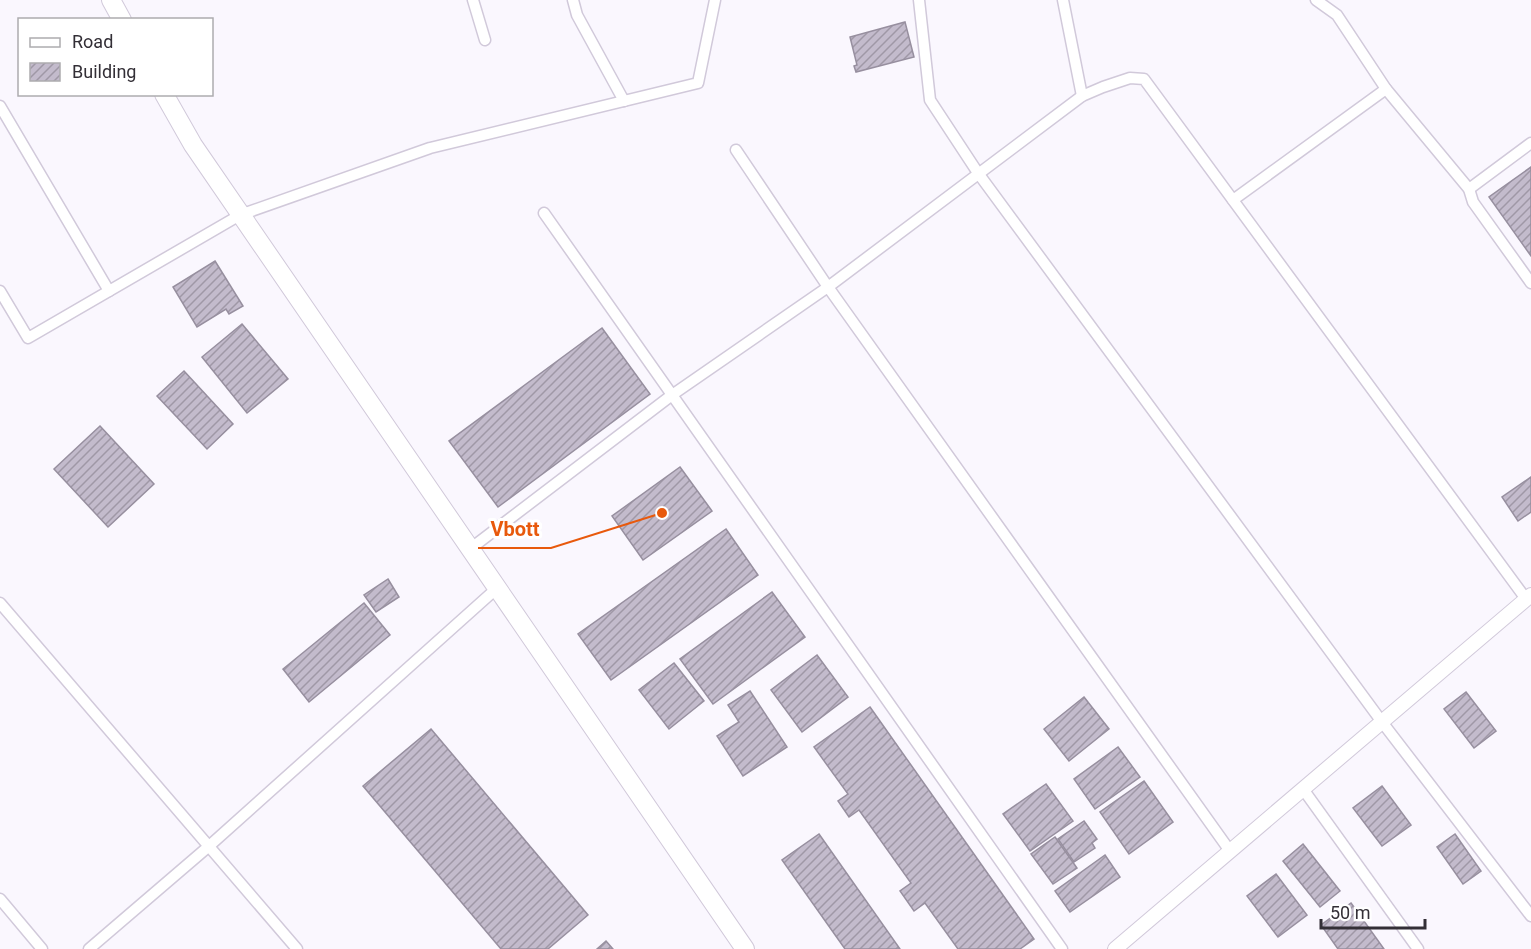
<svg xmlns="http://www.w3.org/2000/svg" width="1531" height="949" font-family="Roboto,sans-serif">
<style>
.building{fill:url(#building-hatch);stroke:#978f9f;stroke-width:1.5}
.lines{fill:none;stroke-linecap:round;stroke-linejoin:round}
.minor-casing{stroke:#d1c9da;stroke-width:13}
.tertiary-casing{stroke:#d1c9da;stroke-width:16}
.trunk-casing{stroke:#d1c9da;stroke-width:20}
.minor{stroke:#fff;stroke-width:10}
.tertiary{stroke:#fff;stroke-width:14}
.trunk{stroke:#fff;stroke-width:18}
.leader{fill:none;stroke:#e8590c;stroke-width:2}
.callout-dot{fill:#e8590c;stroke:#fff;stroke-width:2}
.callout-label{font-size:20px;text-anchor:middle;font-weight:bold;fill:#e8590c;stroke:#fff;stroke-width:6;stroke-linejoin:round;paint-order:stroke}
</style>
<defs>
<pattern id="building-hatch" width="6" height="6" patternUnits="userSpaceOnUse" patternTransform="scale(1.5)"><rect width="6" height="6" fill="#c3bbcc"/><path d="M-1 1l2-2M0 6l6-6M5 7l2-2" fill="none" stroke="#9f98a6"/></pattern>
</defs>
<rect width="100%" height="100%" fill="#faf7fe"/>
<g class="building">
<polygon points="905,22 914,57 856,72 854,66 857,65 850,37"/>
<polygon points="1531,167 1531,256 1489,197"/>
<polygon points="215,261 243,306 229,314 226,309 197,327 173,287"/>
<polygon points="242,324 288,379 247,413 202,357"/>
<polygon points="602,328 650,394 498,507 449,441"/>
<polygon points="184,371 233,424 207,449 157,396"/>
<polygon points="100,426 154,484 108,527 54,469"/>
<polygon points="680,467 712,511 643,560 612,516"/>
<polygon points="1531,477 1531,512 1518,521 1502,497"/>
<polygon points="726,529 758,575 611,680 578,634"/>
<polygon points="388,579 399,597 376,612 364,595"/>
<polygon points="772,592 805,637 713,704 680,659"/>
<polygon points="364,603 390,635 309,702 283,669"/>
<polygon points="817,655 848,697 802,732 771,690"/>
<polygon points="674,663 704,701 669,729 639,690"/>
<polygon points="750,691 787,747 743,776 717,736 739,722 728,705"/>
<polygon points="1466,692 1496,731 1474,748 1444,709"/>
<polygon points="1084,697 1109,729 1069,761 1044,729"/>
<polygon points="870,707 1034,939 1020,949 958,949 925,903 914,911 900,891 911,883 859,810 849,817 838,801 848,794 814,747"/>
<polygon points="431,729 588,915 548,949 501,949 363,786"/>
<polygon points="1118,747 1140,777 1095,809 1074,779"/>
<polygon points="1144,781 1173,822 1129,854 1100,812"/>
<polygon points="1046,784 1073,821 1030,851 1003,814"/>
<polygon points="1382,786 1411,825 1382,846 1353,808"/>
<polygon points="1084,821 1097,839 1092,843 1095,848 1074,862 1058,839"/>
<polygon points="819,834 900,949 845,949 782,860"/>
<polygon points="1455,834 1481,871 1463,884 1437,847"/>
<polygon points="1055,837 1077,868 1053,884 1031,854"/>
<polygon points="1303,844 1340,891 1320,907 1283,861"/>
<polygon points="1105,855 1120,877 1070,912 1055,891"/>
<polygon points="1276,874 1307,915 1278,937 1247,896"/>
<polygon points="1351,903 1384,949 1338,949 1321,925"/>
<polygon points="606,941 613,949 597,949"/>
</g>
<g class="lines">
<defs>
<g id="minor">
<polyline points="473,0 485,40"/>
<polyline points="573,0 577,15 624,101"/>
<polyline points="919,0 930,100 978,173 1382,722 1531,916"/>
<polyline points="1063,0 1082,96"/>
<polyline points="1316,0 1337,15 1386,89 1469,189 1473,202 1531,283"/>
<polyline points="0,106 109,291"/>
<polyline points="736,150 828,287 1082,96 1103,87 1130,78 1144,79 1526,599"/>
<polyline points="1469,189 1531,143"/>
<polyline points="1233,200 1386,89"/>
<polyline points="544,213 1062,949"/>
<polyline points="0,291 28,338 240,215 430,148 698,83 715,0"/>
<polyline points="470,549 672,395 828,287 1230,851"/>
<polyline points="0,603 297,949"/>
<polyline points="1303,789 1418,949"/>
<polyline points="0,899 42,949"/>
<polyline points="89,949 208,847 496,589"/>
</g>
<polyline id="tertiary" points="1115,949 1531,595"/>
<g id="trunk">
<polyline points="111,0 122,20"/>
<polyline points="164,94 193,145 745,949"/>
</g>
</defs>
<use href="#minor" class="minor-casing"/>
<use href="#tertiary" class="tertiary-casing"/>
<use href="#trunk" class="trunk-casing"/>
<use href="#minor" class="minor"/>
<use href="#tertiary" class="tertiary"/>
<use href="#trunk" class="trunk"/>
</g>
<path class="leader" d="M662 513L551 548H478"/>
<circle class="callout-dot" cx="662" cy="513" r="6"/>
<g class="callout-label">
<text x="515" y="536">Vbott</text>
</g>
<rect x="18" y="18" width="195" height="78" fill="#ffffff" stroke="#adacaf" stroke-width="1.5"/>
<rect x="30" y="38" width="30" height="9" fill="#ffffff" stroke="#adacaf" stroke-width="1.5"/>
<text x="72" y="48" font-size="18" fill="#332f36">Road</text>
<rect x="30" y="63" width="30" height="18" fill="url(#building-hatch)" stroke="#adacaf" stroke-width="1.5"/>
<text x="72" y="78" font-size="18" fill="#332f36">Building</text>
<path d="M1321 919v9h104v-9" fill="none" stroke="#332f36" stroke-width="3"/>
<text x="1330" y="919" font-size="18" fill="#332f36" stroke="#ffffff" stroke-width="4.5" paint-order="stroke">50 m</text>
</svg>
